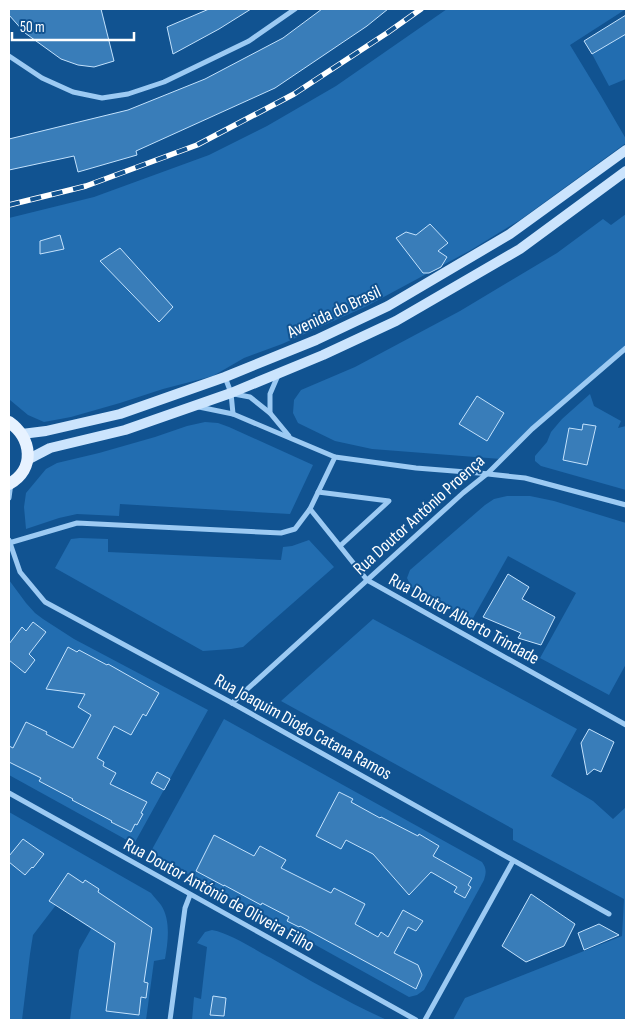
<svg xmlns="http://www.w3.org/2000/svg" width="635" height="1029" font-family="'Sofia Sans Condensed',sans-serif">
<style>
.green{fill:#226db0}
.building{fill:#397db9;stroke:#c3e2fd}
.lines{fill:none;stroke-linecap:round;stroke-linejoin:round}
.minor{stroke:#9ccaf3;stroke-width:5}
.secondary{stroke:#cbe4fd;stroke-width:10}
.primary{stroke:#e7f2ff;stroke-width:12}
.rail-casing{stroke:#fff;stroke-width:5.5}
.rail{stroke:#115391;stroke-width:4;stroke-dasharray:11;stroke-linecap:butt}
.labels{text-anchor:middle;dominant-baseline:central;stroke-width:4;stroke-linejoin:round;paint-order:stroke}
.street-label{font-size:18px;fill:#fff;stroke:#115391}
</style>
<rect width="100%" height="100%" fill="#115391"/>
<g class="green">
<polygon points="447,9 626,9 570,45 601,96 626,139 626,143 520,220 471,250 367,306 282,344 244,358 213,376 163,389 120,403 71,417 44,422 28,415 10,400 9,398 9,218 94,197 209,155 267,126 336,86"/>
<polygon points="626,33 626,79 609,86 592,54"/>
<polygon points="626,214 626,348 501,459 372,449 335,441 298,423 293,413 294,400 301,390 355,367 460,311 557,253 603,219 611,225"/>
<polygon points="590,394 594,406 621,421 618,428 626,426 626,490 541,466 535,461 535,456 547,442 551,432 562,419"/>
<polygon points="205,422 218,423 229,427 313,465 290,514 120,504 119,516 77,514 59,518 26,529 24,507 26,493 46,469 57,463 99,453 155,437 187,426"/>
<polygon points="507,496 530,496 554,501 626,523 626,664 609,695 540,658 576,593 508,556 472,620 416,591 411,586 407,578 410,570 485,505 494,499"/>
<polygon points="80,538 108,539 108,552 281,560 283,547 292,546 309,540 334,567 243,647 231,649 203,651 55,568 71,539"/>
<polygon points="9,580 26,603 35,613 43,619 74,639 208,710 134,844 9,775"/>
<polygon points="373,619 577,729 551,776 593,801 613,819 626,807 626,1020 453,1020 465,998 622,936 624,899 513,840 513,829 281,701"/>
<path d="M224,719L482,862C487,869 486,873 484,880L424,990L417,995L409,997L150,853Z"/>
<path d="M9,812L151,893C154,897 158,901 161,905C171,920 168,942 165,959L154,961L146,1020H70L79,950L91,929L56,905L33,935L30,954L22,1020H9Z"/>
<path d="M212,930C232,934 253,949 271,958C309,980 347,1002 387,1020H192L194,997L201,999L207,947L197,943L205,932Z"/>
</g>
<g class="building">
<polygon points="9,9 101,9 114,61 94,67 78,65 61,59 25,33 9,15"/>
<polygon points="209,9 251,9 219,29 173,54 167,27"/>
<polygon points="322,9 388,9 367,26 275,88 136,151 137,155 78,172 74,156 9,170 9,139 128,110 205,79 283,38"/>
<polygon points="626,15 626,34 592,54 584,41"/>
<polygon points="430,224 448,243 438,251 447,257 441,267 429,273 423,273 396,238 406,232 416,235"/>
<polygon points="60,235 64,249 40,254 40,241"/>
<polygon points="120,248 173,307 159,322 100,261"/>
<polygon points="477,396 504,413 487,441 459,424"/>
<polygon points="583,424 596,426 587,465 563,460 569,428 582,430"/>
<polygon points="508,574 529,587 522,599 555,617 541,645 518,638 521,633 483,617"/>
<polygon points="33,622 46,632 29,654 35,660 25,673 9,660 9,644 22,627 26,631"/>
<polygon points="68,647 77,652 79,650 107,665 108,664 159,693 146,716 143,714 131,735 114,726 97,758 104,762 103,766 116,773 110,784 147,802 141,813 143,814 137,825 135,824 131,832 111,822 112,821 72,800 73,799 39,781 41,778 9,762 9,746 13,748 26,722 47,732 46,734 73,748 91,715 78,707 85,694 46,689"/>
<polygon points="589,729 614,742 601,772 594,769 587,775 581,743"/>
<polygon points="157,772 170,779 164,790 151,783"/>
<polygon points="339,792 353,799 351,802 380,818 381,817 418,836 419,834 439,846 433,856 472,878 468,885 471,887 465,898 454,892 457,887 431,872 409,895 373,854 346,840 341,849 316,836"/>
<polygon points="214,835 254,856 260,846 286,860 281,868 331,893 334,888 365,904 355,924 378,937 381,932 388,937 403,910 423,921 416,931 408,927 394,953 418,965 422,975 416,989 300,926 299,927 287,921 289,917 262,903 261,905 224,885 224,886 196,871"/>
<polygon points="23,839 44,854 33,868 32,867 25,875 9,862 9,856"/>
<polygon points="68,873 83,883 85,880 99,889 98,892 152,928 144,982 148,983 146,998 141,997 139,1015 106,1011 115,943 49,901"/>
<polygon points="531,894 575,924 564,946 526,962 502,946"/>
<polygon points="599,924 619,935 584,950 578,933"/>
<polygon points="213,996 226,998 224,1016 210,1015"/>
</g>
<g class="lines">
<g class="minor">
<polyline points="9,56 42,78 73,92 102,98 128,94 164,82 249,41 295,9"/>
<polyline points="279,373 270,394 270,413 289,436"/>
<polyline points="225,377 231,393 233,414"/>
<polyline points="234,394 250,397 270,413"/>
<polyline points="199,407 233,414 335,457 416,468 479,473 525,478 626,505"/>
<polyline points="318,492 389,501 340,546"/>
<polyline points="9,498 11,483"/>
<polyline points="310,509 367,580 626,725"/>
<polyline points="9,540 20,572 45,602 232,703 609,914"/>
<polyline points="9,543 77,523 281,533 295,529 310,509 335,457"/>
<polyline points="232,703 463,493 488,473 532,429 626,348"/>
<polyline points="9,793 416,1020"/>
<polyline points="170,1020 185,908 190,895"/>
<polyline points="425,1020 513,861"/>
</g>
<g class="secondary">
<polyline points="22,434 46,431 120,414 225,377 316,340 388,306 510,234 626,150"/>
<polyline points="27,460 50,448 125,430 231,393 323,355 396,321 520,249 626,171"/>
</g>
<path class="primary" d="M9,422C32,438 36,469 9,484"/>
<defs>
<polyline id="rail" points="9,205 86,186 197,145 294,94 387,33 421,9"/>
</defs>
<use href="#rail" class="rail-casing"/>
<use href="#rail" class="rail"/>
</g>
<g class="labels">
<g class="street-label">
<text transform="translate(334 312) rotate(-25)">Avenida do Brasil</text>
<text transform="translate(419 515) rotate(-42)">Rua Doutor António Proença</text>
<text transform="translate(464 619) rotate(29)">Rua Doutor Alberto Trindade</text>
<text transform="translate(303 727) rotate(29)">Rua Joaquim Diogo Catana Ramos</text>
<text transform="translate(219 895) rotate(29)">Rua Doutor António de Oliveira Filho</text>
</g>
</g>
<rect width="635" height="1029" fill="none" stroke="#ffffff" stroke-width="20"/>
<path d="M12 32v8h122v-8" fill="none" stroke="#ffffff" stroke-width="2.5"/>
<text x="20" y="32" font-size="15" fill="#ffffff" stroke="#115391" stroke-width="4" paint-order="stroke">50 m</text>
</svg>
